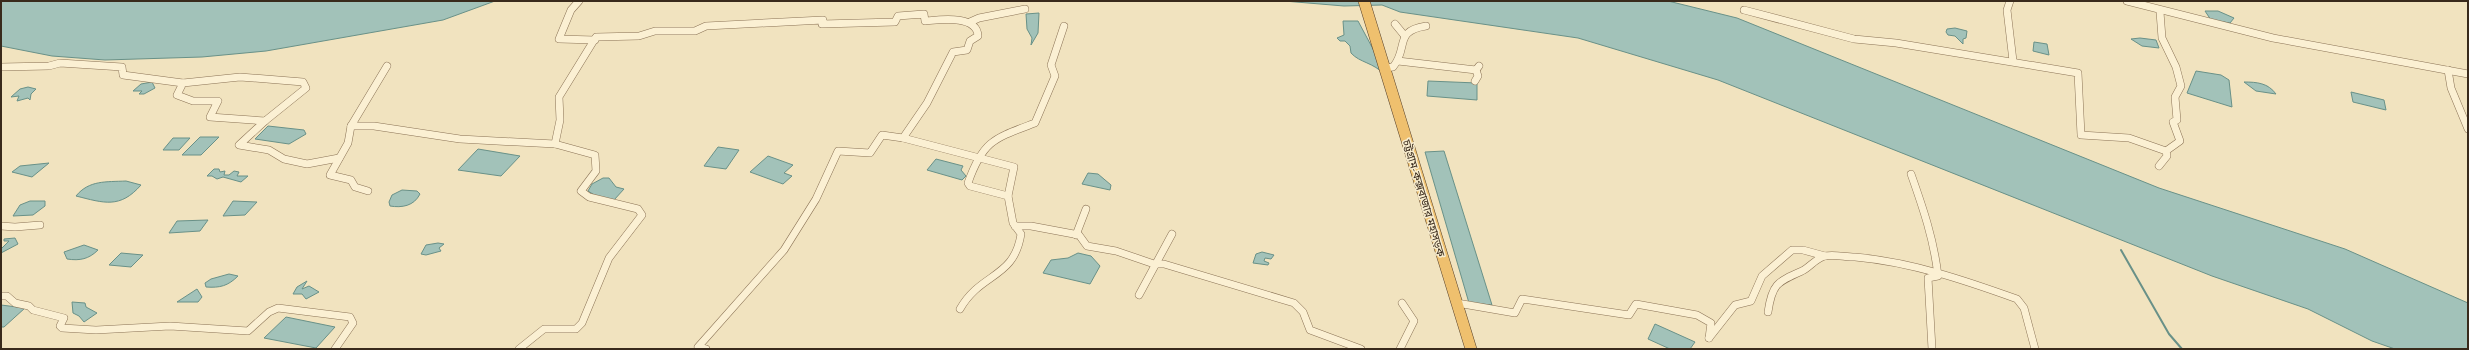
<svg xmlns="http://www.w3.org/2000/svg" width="2469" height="350" font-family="'Crimson Pro','Noto Sans Bengali',serif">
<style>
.water{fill:#a2c2b9;stroke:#699188}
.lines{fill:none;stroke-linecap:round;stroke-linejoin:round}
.stream{stroke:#699188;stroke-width:2}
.minor-casing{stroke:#8b7356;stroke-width:8}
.trunk-casing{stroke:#58412b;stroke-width:12}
.minor{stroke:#fbf0d3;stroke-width:7}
.trunk{stroke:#efc06e;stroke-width:11}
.labels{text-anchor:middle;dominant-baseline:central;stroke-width:3;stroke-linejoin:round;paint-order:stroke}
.street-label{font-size:11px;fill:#392a1c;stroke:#f8edcf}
</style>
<rect width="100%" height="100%" fill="#f1e3bf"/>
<g class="water">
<polygon points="1,1 495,1 443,20 266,51 202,57 105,60 52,56 1,46"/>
<polygon points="1284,1 1668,1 1737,18 2159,188 2345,249 2468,303 2468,349 2395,349 2372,341 2308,309 2212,276 1718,80 1578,38 1400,12 1382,5 1344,6"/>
<polygon points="2205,11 2218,11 2234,18 2230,23 2211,20"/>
<polygon points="1039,13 1038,33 1031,45 1032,38 1027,29 1026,14"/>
<path d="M1343,21H1358L1380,62L1385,75C1373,62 1360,63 1351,53L1350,46L1345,41H1340L1337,38L1344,35Z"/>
<polygon points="1955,28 1967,31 1966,38 1963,39 1963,44 1955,36 1948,35 1946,32 1947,29"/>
<polygon points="2140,38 2156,40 2159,48 2142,46 2131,39"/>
<polygon points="2034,42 2047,44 2049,55 2033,51"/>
<polygon points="2196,71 2221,75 2229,80 2232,107 2187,93"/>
<polygon points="1428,81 1477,83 1477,100 1427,96"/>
<polygon points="152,82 155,88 144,94 139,94 142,91 133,91 141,84"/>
<path d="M2244,82C2257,82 2268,83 2276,94L2256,91Z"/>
<polygon points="28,87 36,89 31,94 30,100 28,98 17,101 19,96 11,97 20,89"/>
<polygon points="2351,92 2384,100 2386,110 2353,102"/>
<polygon points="268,126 304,130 306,134 289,144 255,139"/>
<polygon points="200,137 219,137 201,155 182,155"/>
<polygon points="173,138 190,138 179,150 163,150"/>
<polygon points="718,147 739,150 726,169 704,166"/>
<polygon points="478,149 520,156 501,176 458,170"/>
<polygon points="1444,151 1492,305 1469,303 1425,152"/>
<polygon points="768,156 793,165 784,173 792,176 783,184 750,172"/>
<polygon points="936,159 963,166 961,170 966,176 962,180 927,170"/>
<polygon points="49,163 32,177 12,172 20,166"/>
<polygon points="214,169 219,169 220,172 225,171 224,175 229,175 234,171 239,172 237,176 248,176 241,182 223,177 217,179 212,176 207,176"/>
<polygon points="1088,173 1098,174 1111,185 1110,190 1082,184"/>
<polygon points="603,178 609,178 616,187 624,189 614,200 596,196 588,191 592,184"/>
<path d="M126,181L141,185C120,209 104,203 76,196C89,180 106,182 126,181Z"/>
<path d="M402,190L417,191L420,194C414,206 402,208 390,206L389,202L392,195Z"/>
<polygon points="30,201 45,201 45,206 33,215 13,216 20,205"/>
<polygon points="233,201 257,202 245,215 223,216"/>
<polygon points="208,220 200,231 169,233 177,221"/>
<polygon points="15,238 18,244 1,253 1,249 9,241 4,241 4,239"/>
<polygon points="438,243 444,244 439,248 441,251 426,255 421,254 426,245"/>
<path d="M84,245L98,250C89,259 80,261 67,259L64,252Z"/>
<polygon points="1262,252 1274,255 1271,259 1265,258 1264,261 1269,263 1268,265 1253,263 1256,254"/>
<polygon points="121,253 143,255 131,267 109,265"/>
<polygon points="1078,253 1091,256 1100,266 1090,284 1043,273 1051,260 1068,258"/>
<path d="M229,274L238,276C228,286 220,288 206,287L205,283L211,279Z"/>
<polygon points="307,281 302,289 309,286 319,292 306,299 302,294 293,294 297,287"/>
<polygon points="197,289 202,297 198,302 177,302"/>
<polygon points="72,302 85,303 86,307 97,313 84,322 79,316 73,313"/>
<polygon points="1,305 25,308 4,327 1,327"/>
<polygon points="286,317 335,327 316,348 264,338"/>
<polygon points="1655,324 1695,342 1690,349 1670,349 1648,339"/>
</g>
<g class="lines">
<polyline class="stream" points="2121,250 2169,334 2182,349"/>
<defs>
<g id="minor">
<polyline points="579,1 571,10 559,39 595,40"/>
<polyline points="2010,1 2007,10 2013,61"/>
<polyline points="2127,1 2273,38 2468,74"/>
<polyline points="1744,10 1854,39 1896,43 2078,73 2081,135 2129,138 2166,151"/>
<polyline points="970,22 979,18 1025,9"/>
<polyline points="1395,24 1404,35"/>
<polyline points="1398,61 1476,70 1479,66"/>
<polyline points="1,67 49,66 60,63 122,67 123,75 183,83"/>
<path d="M1385,68L1393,67C1409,48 1393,31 1426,26"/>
<polyline points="2448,70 2451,88 2468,129"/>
<polygon points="240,77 303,82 306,88 265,121 210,117 218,101 193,101 177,95 183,83"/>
<polyline points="1475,81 1478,76 1476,70"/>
<polyline points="265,121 239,145 269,150 284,159 307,164 339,158"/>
<polyline points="351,126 387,66"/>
<polyline points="903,138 1014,167 1008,196"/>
<polyline points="2159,166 2167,156 2166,151 2180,141 2173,122 2177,120 2175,97 2181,86 2176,67 2162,38 2160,12"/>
<path d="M1911,174C1923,208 1934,240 1938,276L1928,278L1932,349"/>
<polyline points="368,191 355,187 351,180 330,175 348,143 351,126 374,126 460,139 555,144"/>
<polyline points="1,226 15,227 40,225"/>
<polyline points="1015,226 1031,226 1079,235 1087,246 1116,251 1154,264 1164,264 1294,303 1303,312 1310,330 1361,349"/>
<polyline points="1076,235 1086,209"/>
<polyline points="1139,295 1172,234"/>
<polyline points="1,296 7,296 15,303 29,306 33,310 64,318 60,326 62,328 96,330 170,326 248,331 269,312 278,308 350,317 353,323 335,349"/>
<polyline points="1457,303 1515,313 1522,299 1629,315 1636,304 1697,315 1711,323 1709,338"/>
<path d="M960,309C981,272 1014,279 1021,234L1013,223L1008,196L970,186L968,183C983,140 995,138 1035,123L1055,76L1051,65L1064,26"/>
<path d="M1768,312C1772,284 1777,282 1802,271C1810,267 1815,259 1825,256C1834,254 1845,257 1855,257C1911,262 1964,280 2017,299L2024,308L2035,349"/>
<polyline points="1709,338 1735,305 1751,301 1762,276 1792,250 1803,250 1825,256"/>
<path d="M519,349L544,329H576L582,323L609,258L642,215L638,209L589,197L581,191L596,171L595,155L555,144L560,120L559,97L596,37L639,36L655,31H695L706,26L823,20L822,24L895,22L898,16L924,14L925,21C938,20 977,14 978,36L970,41L967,50L953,52L927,103L903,138L882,135L870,153L838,151L816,199L784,250L698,347L706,349"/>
<polyline points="1400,349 1414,321 1402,303"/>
</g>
<polyline id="trunk" points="1364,1 1471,349"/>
</defs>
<use href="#minor" class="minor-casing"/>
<use href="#trunk" class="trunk-casing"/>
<use href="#minor" class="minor"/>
<use href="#trunk" class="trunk"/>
</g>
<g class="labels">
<g class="street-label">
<text transform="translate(1424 198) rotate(73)">চট্টগ্রাম-কক্সবাজার মহাসড়ক</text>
</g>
</g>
<rect width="2469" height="350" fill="none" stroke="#392a1c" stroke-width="4"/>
</svg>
